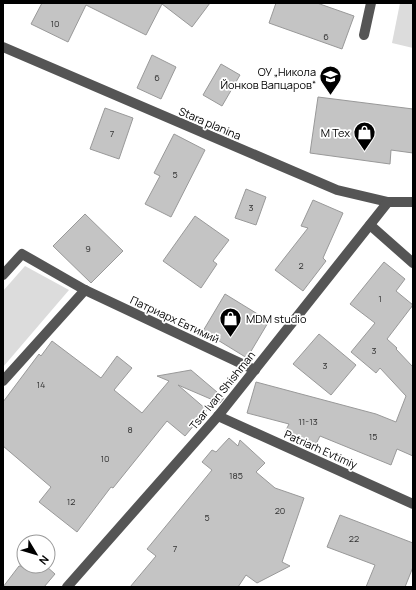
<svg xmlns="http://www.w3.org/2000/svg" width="416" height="590" font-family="Manrope,sans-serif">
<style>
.green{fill:#dcdcdc}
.building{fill:#c4c4c4;stroke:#999}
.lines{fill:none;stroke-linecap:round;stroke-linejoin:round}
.minor{stroke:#555;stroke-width:10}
.labels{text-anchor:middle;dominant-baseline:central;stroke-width:3.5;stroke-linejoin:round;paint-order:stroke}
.number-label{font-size:9px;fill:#313131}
.poi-label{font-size:11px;fill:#000;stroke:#fff;text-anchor:end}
.street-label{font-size:11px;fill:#000;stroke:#fff}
</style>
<rect width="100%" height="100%" fill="#fff"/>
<g class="green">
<polygon points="400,3 413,3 413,48 392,43"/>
<polygon points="25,266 69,290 3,367 3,291"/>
</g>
<g class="building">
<polygon points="42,3 210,3 192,27 162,4 146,35 86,5 68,42 31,24"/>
<polygon points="276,3 317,3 354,16 342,49 269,23"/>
<polygon points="152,55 176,67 161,99 137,88"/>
<polygon points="221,64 240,75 222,106 203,95"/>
<polygon points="318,97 413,109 413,153 391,150 390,164 310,153"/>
<polygon points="105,108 133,118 119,159 90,149"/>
<polygon points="174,134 205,150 171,217 145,204 160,176 154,173"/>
<polygon points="246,189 266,197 256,225 235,218"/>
<polygon points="313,200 343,213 323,258 326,261 303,291 275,270 308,228 301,226"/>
<polygon points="85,214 123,251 91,283 53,246"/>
<polygon points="195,216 229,240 213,261 217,264 201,288 163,261"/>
<polygon points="384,262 405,279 396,291 413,305 387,339 397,348 396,349 413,367 413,456 397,449 391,465 320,436 315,446 285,432 289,424 247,413 256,382 376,414 396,422 406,396 380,368 376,373 351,352 375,323 350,304"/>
<polygon points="225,294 269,321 247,358 203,331"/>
<polygon points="319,334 356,365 331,395 293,364"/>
<polygon points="52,341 101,378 117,356 132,368 114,390 142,413 169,381 157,376 191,370 224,398 220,403 178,385 207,410 185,436 167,421 113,488 111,487 77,532 39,502 51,487 3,446 3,402 39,354 41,356"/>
<polygon points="229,438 238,446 240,440 265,463 256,472 275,488 304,498 282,562 290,566 257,583 246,575 238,587 130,587 156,556 147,549 212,470 202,462 212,450 216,452"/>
<polygon points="340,515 413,543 413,567 405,587 366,587 375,565 327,547"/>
<polygon points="19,566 46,566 55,574 44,587 3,587"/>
</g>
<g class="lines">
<g class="minor">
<polyline points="364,35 371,3"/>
<polyline points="3,47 337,190 388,202 413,202"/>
<polyline points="370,225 413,263"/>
<polyline points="3,275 22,254 85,290 255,370"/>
<polyline points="3,381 85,290"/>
<polyline points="218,416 413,504"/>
<polyline points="67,587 218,416 388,202"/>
</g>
</g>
<defs>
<symbol id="school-pin" viewBox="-11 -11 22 30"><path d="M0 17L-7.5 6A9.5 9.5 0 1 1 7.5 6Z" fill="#000" stroke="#fff"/><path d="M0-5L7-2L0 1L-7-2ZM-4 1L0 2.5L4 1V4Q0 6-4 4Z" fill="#fff"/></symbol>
<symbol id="shop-pin" viewBox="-11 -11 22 30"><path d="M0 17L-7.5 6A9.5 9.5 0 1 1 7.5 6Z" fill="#000" stroke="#fff"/><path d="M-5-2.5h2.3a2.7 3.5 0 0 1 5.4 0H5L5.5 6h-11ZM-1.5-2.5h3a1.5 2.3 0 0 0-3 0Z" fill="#fff"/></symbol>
</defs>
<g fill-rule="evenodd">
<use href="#school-pin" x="318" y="64" width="25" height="34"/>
<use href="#shop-pin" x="352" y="120" width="25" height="34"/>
<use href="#shop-pin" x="218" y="306" width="25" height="34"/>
</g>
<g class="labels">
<g class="number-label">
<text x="55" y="23">10</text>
<text x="326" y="36">6</text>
<text x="157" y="77">6</text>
<text x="112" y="133">7</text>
<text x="175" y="174">5</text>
<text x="251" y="207">3</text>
<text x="88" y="248">9</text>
<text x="301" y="265">2</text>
<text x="380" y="298">1</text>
<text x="374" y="350">3</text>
<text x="325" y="365">3</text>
<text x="41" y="384">14</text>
<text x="308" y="421">11-13</text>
<text x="130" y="429">8</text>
<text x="373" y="436">15</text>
<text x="105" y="458">10</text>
<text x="236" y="475">185</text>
<text x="71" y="501">12</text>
<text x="280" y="510">20</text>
<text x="207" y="517">5</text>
<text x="354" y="538">22</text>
<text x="175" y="548">7</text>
</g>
<g class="poi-label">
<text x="316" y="71">ОУ „Никола<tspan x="316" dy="13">Йонков Вапцаров“</tspan></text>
<text x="350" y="132">М Тех</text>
<text x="246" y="318" text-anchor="start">MDM studio</text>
</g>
<g class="street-label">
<text transform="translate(210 123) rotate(23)">Stara planina</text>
<text transform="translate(175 319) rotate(25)">Патриарх Евтимий</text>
<text transform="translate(222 390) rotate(-51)">Tsar Ivan Shishman</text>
<text transform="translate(321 449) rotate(24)">Patriarh Evtimiy</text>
</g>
</g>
<rect width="416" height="590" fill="none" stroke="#000000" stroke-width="8"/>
<g transform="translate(36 554) rotate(128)"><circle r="19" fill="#ffffff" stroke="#999999"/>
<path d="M0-3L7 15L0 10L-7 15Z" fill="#000000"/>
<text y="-6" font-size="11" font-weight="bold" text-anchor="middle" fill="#000000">N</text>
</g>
</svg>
